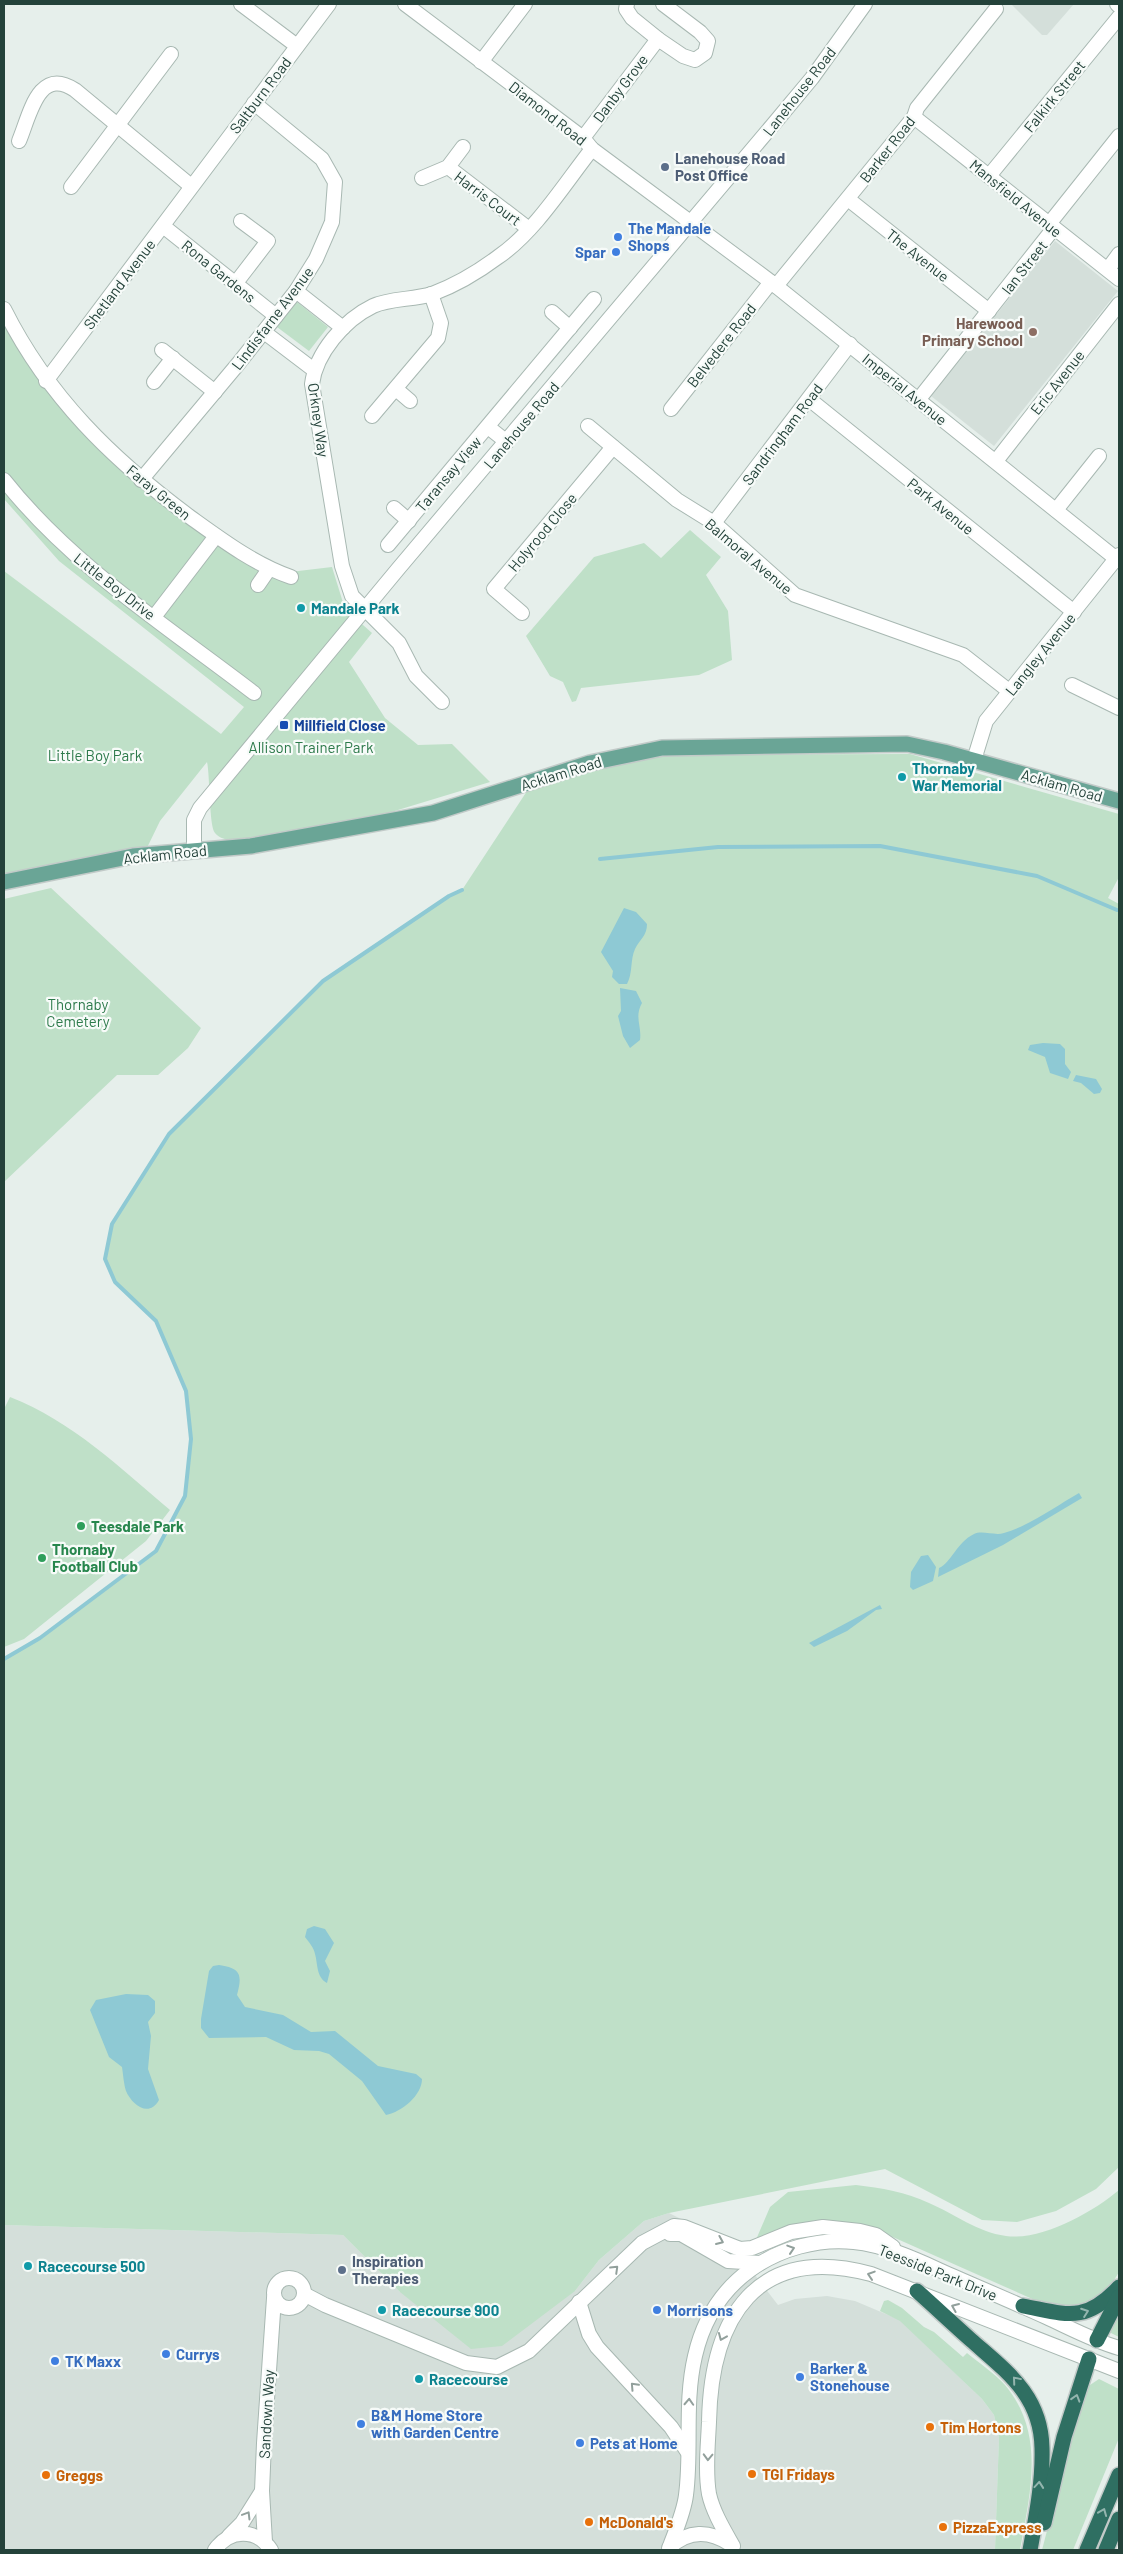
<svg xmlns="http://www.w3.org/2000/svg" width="1123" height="2554" font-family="Barlow,sans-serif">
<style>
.built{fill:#d4dfda}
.green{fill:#bfe0c8}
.water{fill:#8ec9d4}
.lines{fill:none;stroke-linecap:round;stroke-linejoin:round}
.stream{stroke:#8ec9d4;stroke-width:4}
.minor-casing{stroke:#a8b8b2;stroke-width:16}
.major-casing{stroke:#c2cac8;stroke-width:18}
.highway-casing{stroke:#c2cac8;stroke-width:18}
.minor{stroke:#fff;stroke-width:14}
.major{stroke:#6aa596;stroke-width:15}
.highway{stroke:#2f6f62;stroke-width:15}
.oneway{stroke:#92a09c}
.oneway2{stroke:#93b5ae}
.service-dot{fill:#5c6f8a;stroke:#f7fbf9;stroke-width:2}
.shop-dot{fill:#3f7fe0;stroke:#f7fbf9;stroke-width:2}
.education-dot{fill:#8d6e63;stroke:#f7fbf9;stroke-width:2}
.culture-dot{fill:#0f9aa8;stroke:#f7fbf9;stroke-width:2}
.transit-dot{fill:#1a4fb4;stroke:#f7fbf9;stroke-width:2}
.leisure-dot{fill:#2e9e5b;stroke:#f7fbf9;stroke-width:2}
.food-dot{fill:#e8710a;stroke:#f7fbf9;stroke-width:2}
.labels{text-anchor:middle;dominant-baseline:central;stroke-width:4.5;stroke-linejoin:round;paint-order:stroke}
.street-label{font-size:15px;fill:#24423a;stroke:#f7fbf9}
.service-label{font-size:15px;font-weight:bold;fill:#4e5e75;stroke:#f7fbf9;text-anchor:start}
.shop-label{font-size:15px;font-weight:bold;fill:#366cbe;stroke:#f7fbf9;text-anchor:start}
.education-label{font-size:15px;font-weight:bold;fill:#785e54;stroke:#f7fbf9;text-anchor:end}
.culture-label{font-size:15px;font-weight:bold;fill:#0d838f;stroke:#f7fbf9;text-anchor:start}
.transit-label{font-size:15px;font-weight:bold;fill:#164399;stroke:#f7fbf9;text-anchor:start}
.park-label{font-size:15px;fill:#2d7a4b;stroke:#f7fbf9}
.leisure-label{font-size:15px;font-weight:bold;fill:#27864d;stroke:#f7fbf9;text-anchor:start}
.food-label{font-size:15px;font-weight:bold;fill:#c56008;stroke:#f7fbf9;text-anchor:start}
</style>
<rect width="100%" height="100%" fill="#e6efeb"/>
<g class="built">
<polygon points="1011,4 1074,4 1047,35 1042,35"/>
<polygon points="1055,241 1118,291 994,446 931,396"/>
<polygon points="669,2213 731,2244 778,2305 795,2299 827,2296 855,2301 900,2320 982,2399 994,2415 999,2437 995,2550 4,2550 4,2225 343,2235 400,2292 575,2291 599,2260 644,2221"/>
</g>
<g class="green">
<polygon points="297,302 328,327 309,351 277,327"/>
<path d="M4,309L46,381L141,480L273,574L332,567L345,609L372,633L349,662L385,718L418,745L452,744L490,782L365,820L233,841C226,839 220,839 215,833C209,827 210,775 207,762L160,821L143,856L4,877V571L221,734L244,707L59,561L4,499Z"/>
<polygon points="690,530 721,557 706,575 728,611 732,660 699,675 581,688 576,701 572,702 563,682 550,676 526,636 594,557 644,543 661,558"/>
<polygon points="910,754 1119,814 1119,877 1108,898 1119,904 1119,2167 1096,2189 1056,2211 1017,2222 982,2220 885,2169 669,2213 644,2221 599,2260 575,2291 502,2346 471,2349 400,2292 343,2235 4,2225 4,1659 40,1638 156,1551 185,1496 191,1439 186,1391 156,1321 115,1282 105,1259 112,1224 169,1134 323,981 449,896 462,890 529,788 587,770 663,755"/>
<polygon points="51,888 201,1028 188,1048 158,1075 117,1075 4,1182 4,899"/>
<path d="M10,1397C72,1421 120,1468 170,1510L146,1541L24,1639L4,1647V1409Z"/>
<path d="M856,2185C881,2188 906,2192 929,2203C955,2214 977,2232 1006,2236C1042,2241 1093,2212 1119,2190V2272L1105,2295L1086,2306L1046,2305L886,2234L842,2222L816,2220L755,2242L770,2207L788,2192Z"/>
<path d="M888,2300L902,2308L924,2327L934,2332L963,2357L967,2353C979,2363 994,2373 1005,2385C1046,2434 1030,2493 1020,2550H995L999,2437L994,2415L982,2399L900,2321L880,2311L884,2301Z"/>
<polygon points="1119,2307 1119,2337 1107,2331"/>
<polygon points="1099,2379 1119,2389 1119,2438 1073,2550 1042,2550 1084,2389"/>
</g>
<g class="water">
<path d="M624,908L636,912L647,924C647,936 640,939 635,949C630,960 633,973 627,984H619L612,977L613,971L601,952Z"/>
<path d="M620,988L636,991L642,1003C634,1017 642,1026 640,1040L630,1048L623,1036L618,1016L621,1011Z"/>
<polygon points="1043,1043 1060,1044 1065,1049 1065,1064 1071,1072 1068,1079 1050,1073 1045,1057 1028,1050 1030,1045"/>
<polygon points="1076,1075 1096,1079 1102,1089 1100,1093 1094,1094 1081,1083 1073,1081"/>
<path d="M1079,1493L1082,1498L1003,1545L938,1577L939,1568C951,1563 957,1542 974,1534C982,1530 995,1536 1004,1533C1031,1525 1056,1506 1079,1493Z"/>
<polygon points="928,1555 936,1567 933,1581 913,1590 910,1587 911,1572 921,1556"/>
<polygon points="880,1605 882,1609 876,1610 847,1631 814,1647 809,1643"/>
<path d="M314,1926L325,1929L334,1943L325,1961L330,1971L327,1983C316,1977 318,1964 315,1954C314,1948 309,1942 305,1937L307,1929Z"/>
<path d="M219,1965C242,1968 242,1976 237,1995L245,2007L283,2015L311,2032L335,2031L378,2066L416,2074L422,2079C422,2095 402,2112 386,2115L362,2081L329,2054L319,2051L294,2050L266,2037L209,2038L201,2028V2019L209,1971L213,1966Z"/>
<path d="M126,1994L148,1995L155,2001V2013L148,2022L151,2036L148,2069L159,2100C149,2118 132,2105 126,2091C124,2085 123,2074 122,2067L109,2057L90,2010L96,2000Z"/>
</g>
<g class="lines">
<g class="stream">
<polyline points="600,859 718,847 880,846 1037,876 1117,910"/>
<polyline points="4,1659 40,1638 156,1551 185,1496 191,1439 186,1391 156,1321 115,1282 105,1259 112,1224 169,1134 323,981 449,896 462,890"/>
</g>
<defs>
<g id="minor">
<polyline points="241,4 297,46"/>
<polyline points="405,4 583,138 592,149 771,282 1119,561"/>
<polyline points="627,4 626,9 632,18 658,39"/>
<polyline points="1117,4 1119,6"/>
<polyline points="481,62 525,4"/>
<polyline points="914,117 1119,279"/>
<polyline points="583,138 658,39 683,56 695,60 705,53 708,41 700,32 663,4"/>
<path d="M19,141C30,115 38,66 75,90L191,186"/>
<polyline points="448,167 529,229"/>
<polyline points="989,176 1119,17"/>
<polyline points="422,178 448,167 463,147"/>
<polyline points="71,187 171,54"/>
<polyline points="848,199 989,311"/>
<polyline points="1049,224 1119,136"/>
<polyline points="163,226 276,316"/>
<polyline points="1108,269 1119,254"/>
<polyline points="235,284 268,241 241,221"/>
<polyline points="776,286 914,117 917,108 996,9"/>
<polyline points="296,291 343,328"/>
<path d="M4,309C48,397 112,459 190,517C222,540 254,564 291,577"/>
<polyline points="552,312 570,328"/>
<polyline points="264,332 314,370"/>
<polyline points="162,350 215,392"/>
<polyline points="46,381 329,4"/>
<polyline points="154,382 173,358"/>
<polyline points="396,389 410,401"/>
<polyline points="809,399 1074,612"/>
<polyline points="919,399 1054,228"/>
<polyline points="671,409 771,282"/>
<polyline points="372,416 438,338 441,323 431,294"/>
<polyline points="588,426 677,500 714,523 795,595 963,655 1009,691"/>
<polyline points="488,427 507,442"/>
<polyline points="996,461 1119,304"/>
<path d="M4,480C72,566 167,626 254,693"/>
<polyline points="141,480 238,364 296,291 316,259 332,222 335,182 322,159 254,103"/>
<polyline points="394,508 409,521"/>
<polyline points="1056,510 1099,456"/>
<polyline points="714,523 850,344"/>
<polyline points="388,545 594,299"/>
<polyline points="258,585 269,569"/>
<polyline points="522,613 494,589 613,447"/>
<polyline points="154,617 216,536"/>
<polyline points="1072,685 1119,708"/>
<path d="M442,702L416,676L399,643L352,596L342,566L312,384C316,353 344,320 373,306C390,298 413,300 432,294C456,285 478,272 498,257C535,232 565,183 592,149"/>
<polyline points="974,760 986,721 1119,555"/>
<polyline points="194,850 194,820 200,808 398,569 777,120 812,78 865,4"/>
<polyline points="670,2234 681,2234 728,2261 760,2263"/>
<circle cx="289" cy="2293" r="15"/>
<polyline points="304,2294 325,2305 466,2363 497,2367 529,2351 642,2243 674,2226 684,2227 740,2249 752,2248 791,2232 823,2227 860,2231 876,2235 893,2247"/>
<polyline points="579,2302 589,2334 597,2347 671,2427 687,2451"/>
<polyline points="229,2536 242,2523 262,2491"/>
<polyline points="265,2542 262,2491 264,2443 274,2298"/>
<path d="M670,2546C676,2530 684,2512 686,2495C692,2450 684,2403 695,2356C703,2321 721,2291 750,2270C779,2249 818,2238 854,2242C883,2245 913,2258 939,2270C975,2286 1011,2301 1046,2317C1070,2328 1094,2341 1119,2348"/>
<path d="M733,2546C724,2530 713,2512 709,2494C705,2471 708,2445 709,2422C711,2318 756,2243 871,2274L1119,2371"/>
<path d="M669,2548C688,2530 709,2530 730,2544"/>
<path d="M215,2550C229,2529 257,2528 271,2550"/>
</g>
<polyline id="major" points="4,882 133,856 251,846 433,813 590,763 662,748 907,744 944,752 1119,801"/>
<g id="highway">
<path d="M917,2291C935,2307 953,2324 971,2340C1006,2371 1041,2395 1042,2448C1043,2482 1036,2517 1030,2550"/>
<path d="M1023,2306C1066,2314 1085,2324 1119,2287"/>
<polyline points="1097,2340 1119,2297"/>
<polyline points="1044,2523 1064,2437 1089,2359"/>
<polyline points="1087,2550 1119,2475"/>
<polyline points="1106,2550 1119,2519"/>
</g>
</defs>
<use href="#minor" class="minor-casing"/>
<use href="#major" class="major-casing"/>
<use href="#highway" class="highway-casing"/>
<use href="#minor" class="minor"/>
<use href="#major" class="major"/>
<use href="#highway" class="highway"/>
</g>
<defs><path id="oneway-chevron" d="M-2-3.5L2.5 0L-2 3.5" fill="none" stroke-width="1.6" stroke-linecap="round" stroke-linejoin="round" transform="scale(1.25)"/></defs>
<g class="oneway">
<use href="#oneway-chevron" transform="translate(720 2241) rotate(23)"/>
<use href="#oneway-chevron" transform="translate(791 2249) rotate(-18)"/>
<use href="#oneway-chevron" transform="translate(615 2269) rotate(-44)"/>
<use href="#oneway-chevron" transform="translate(871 2275) rotate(-162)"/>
<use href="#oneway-chevron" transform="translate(955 2307) rotate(-157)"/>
<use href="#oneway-chevron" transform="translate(722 2337) rotate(113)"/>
<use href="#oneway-chevron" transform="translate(634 2386) rotate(-133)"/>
<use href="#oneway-chevron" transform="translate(689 2402) rotate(-87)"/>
<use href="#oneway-chevron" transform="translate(708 2457) rotate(92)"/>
<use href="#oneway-chevron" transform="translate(247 2515) rotate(-59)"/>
</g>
<g class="oneway2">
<use href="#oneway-chevron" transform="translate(1085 2312) rotate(-20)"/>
<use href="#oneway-chevron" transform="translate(1016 2380) rotate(-130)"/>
<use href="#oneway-chevron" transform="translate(1076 2398) rotate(-73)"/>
<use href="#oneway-chevron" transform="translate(1039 2485) rotate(-85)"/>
<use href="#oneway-chevron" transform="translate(1103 2512) rotate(-68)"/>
</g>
<g class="service-dot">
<circle cx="665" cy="167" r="5"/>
<circle cx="342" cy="2270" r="5"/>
</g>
<g class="shop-dot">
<circle cx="618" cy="237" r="5"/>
<circle cx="616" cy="252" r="5"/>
<circle cx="657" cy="2310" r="5"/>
<circle cx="166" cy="2354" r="5"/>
<circle cx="55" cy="2361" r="5"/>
<circle cx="800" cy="2377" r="5"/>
<circle cx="361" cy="2424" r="5"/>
<circle cx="580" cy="2443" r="5"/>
</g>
<circle class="education-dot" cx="1033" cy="332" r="5"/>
<g class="culture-dot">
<circle cx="301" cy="608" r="5"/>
<circle cx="902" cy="777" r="5"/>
<circle cx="28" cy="2266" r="5"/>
<circle cx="382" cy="2310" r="5"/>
<circle cx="419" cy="2379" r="5"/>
</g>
<rect class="transit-dot" x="279" y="720" width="10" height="10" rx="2.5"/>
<g class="leisure-dot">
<circle cx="81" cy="1526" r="5"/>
<circle cx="42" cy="1558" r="5"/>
</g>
<g class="food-dot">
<circle cx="930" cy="2427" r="5"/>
<circle cx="752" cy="2474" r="5"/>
<circle cx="46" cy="2475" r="5"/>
<circle cx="589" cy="2522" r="5"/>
<circle cx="943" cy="2527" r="5"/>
</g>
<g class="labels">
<g class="street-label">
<text transform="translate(620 88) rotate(-53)">Danby Grove</text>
<text transform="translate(799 91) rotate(-52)">Lanehouse Road</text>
<text transform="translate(260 95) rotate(-53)">Saltburn Road</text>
<text transform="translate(1054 96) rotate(-51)">Falkirk Street</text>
<text transform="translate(548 113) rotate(38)">Diamond Road</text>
<text transform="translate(887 149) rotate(-52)">Barker Road</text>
<text transform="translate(488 198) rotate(37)">Harris Court</text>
<text transform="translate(1016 198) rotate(39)">Mansfield Avenue</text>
<text transform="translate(918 255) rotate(38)">The Avenue</text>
<text transform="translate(1024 267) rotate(-52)">Ian Street</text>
<text transform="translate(219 271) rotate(39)">Rona Gardens</text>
<text transform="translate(119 284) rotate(-53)">Shetland Avenue</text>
<text transform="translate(272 318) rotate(-53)">Lindisfarne Avenue</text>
<text transform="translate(721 345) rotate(-52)">Belvedere Road</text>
<text transform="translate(1057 382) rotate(-52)">Eric Avenue</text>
<text transform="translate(905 389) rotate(39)">Imperial Avenue</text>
<text transform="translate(319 420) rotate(82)">Orkney Way</text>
<text transform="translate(521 425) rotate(-50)">Lanehouse Road</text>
<text transform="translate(782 434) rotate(-53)">Sandringham Road</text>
<text transform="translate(448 474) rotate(-50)">Taransay View</text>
<text transform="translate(159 492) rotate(39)">Faray Green</text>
<text transform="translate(941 506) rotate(39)">Park Avenue</text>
<text transform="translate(542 532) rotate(-50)">Holyrood Close</text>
<text transform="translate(749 556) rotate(40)">Balmoral Avenue</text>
<text transform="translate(115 586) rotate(38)">Little Boy Drive</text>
<text transform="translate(1040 654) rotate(-51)">Langley Avenue</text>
<text transform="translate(561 773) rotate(-17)">Acklam Road</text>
<text transform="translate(1062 785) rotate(16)">Acklam Road</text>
<text transform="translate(165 854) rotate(-6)">Acklam Road</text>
<text transform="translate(938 2272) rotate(22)">Teesside Park Drive</text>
<text transform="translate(266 2414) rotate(-87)">Sandown Way</text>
</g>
<g class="service-label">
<text x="675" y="158">Lanehouse Road<tspan x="675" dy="17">Post Office</tspan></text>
<text x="352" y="2261">Inspiration<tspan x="352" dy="17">Therapies</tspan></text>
</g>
<g class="shop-label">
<text x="628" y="228">The Mandale<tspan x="628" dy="17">Shops</tspan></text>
<text x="606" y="252" text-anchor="end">Spar</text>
<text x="667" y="2310">Morrisons</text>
<text x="176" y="2354">Currys</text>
<text x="65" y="2361">TK Maxx</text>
<text x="810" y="2368">Barker &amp;<tspan x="810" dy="17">Stonehouse</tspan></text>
<text x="371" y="2415">B&amp;M Home Store<tspan x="371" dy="17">with Garden Centre</tspan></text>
<text x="590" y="2443">Pets at Home</text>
</g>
<g class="education-label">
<text x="1023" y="323">Harewood<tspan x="1023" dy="17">Primary School</tspan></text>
</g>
<g class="culture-label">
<text x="311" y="608">Mandale Park</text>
<text x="912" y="768">Thornaby<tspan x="912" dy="17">War Memorial</tspan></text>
<text x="38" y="2266">Racecourse 500</text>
<text x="392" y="2310">Racecourse 900</text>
<text x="429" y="2379">Racecourse</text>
</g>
<g class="transit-label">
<text x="294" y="725">Millfield Close</text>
</g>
<g class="park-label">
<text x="311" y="747">Allison Trainer Park</text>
<text x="95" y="755">Little Boy Park</text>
<text x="78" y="1004">Thornaby<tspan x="78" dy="17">Cemetery</tspan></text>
</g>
<g class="leisure-label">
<text x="91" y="1526">Teesdale Park</text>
<text x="52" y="1549">Thornaby<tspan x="52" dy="17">Football Club</tspan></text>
</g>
<g class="food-label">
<text x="940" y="2427">Tim Hortons</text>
<text x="762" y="2474">TGI Fridays</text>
<text x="56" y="2475">Greggs</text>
<text x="599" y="2522">McDonald's</text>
<text x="953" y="2527">PizzaExpress</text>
</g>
</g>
<rect width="1123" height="2554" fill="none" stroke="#24423a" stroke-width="10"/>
</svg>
